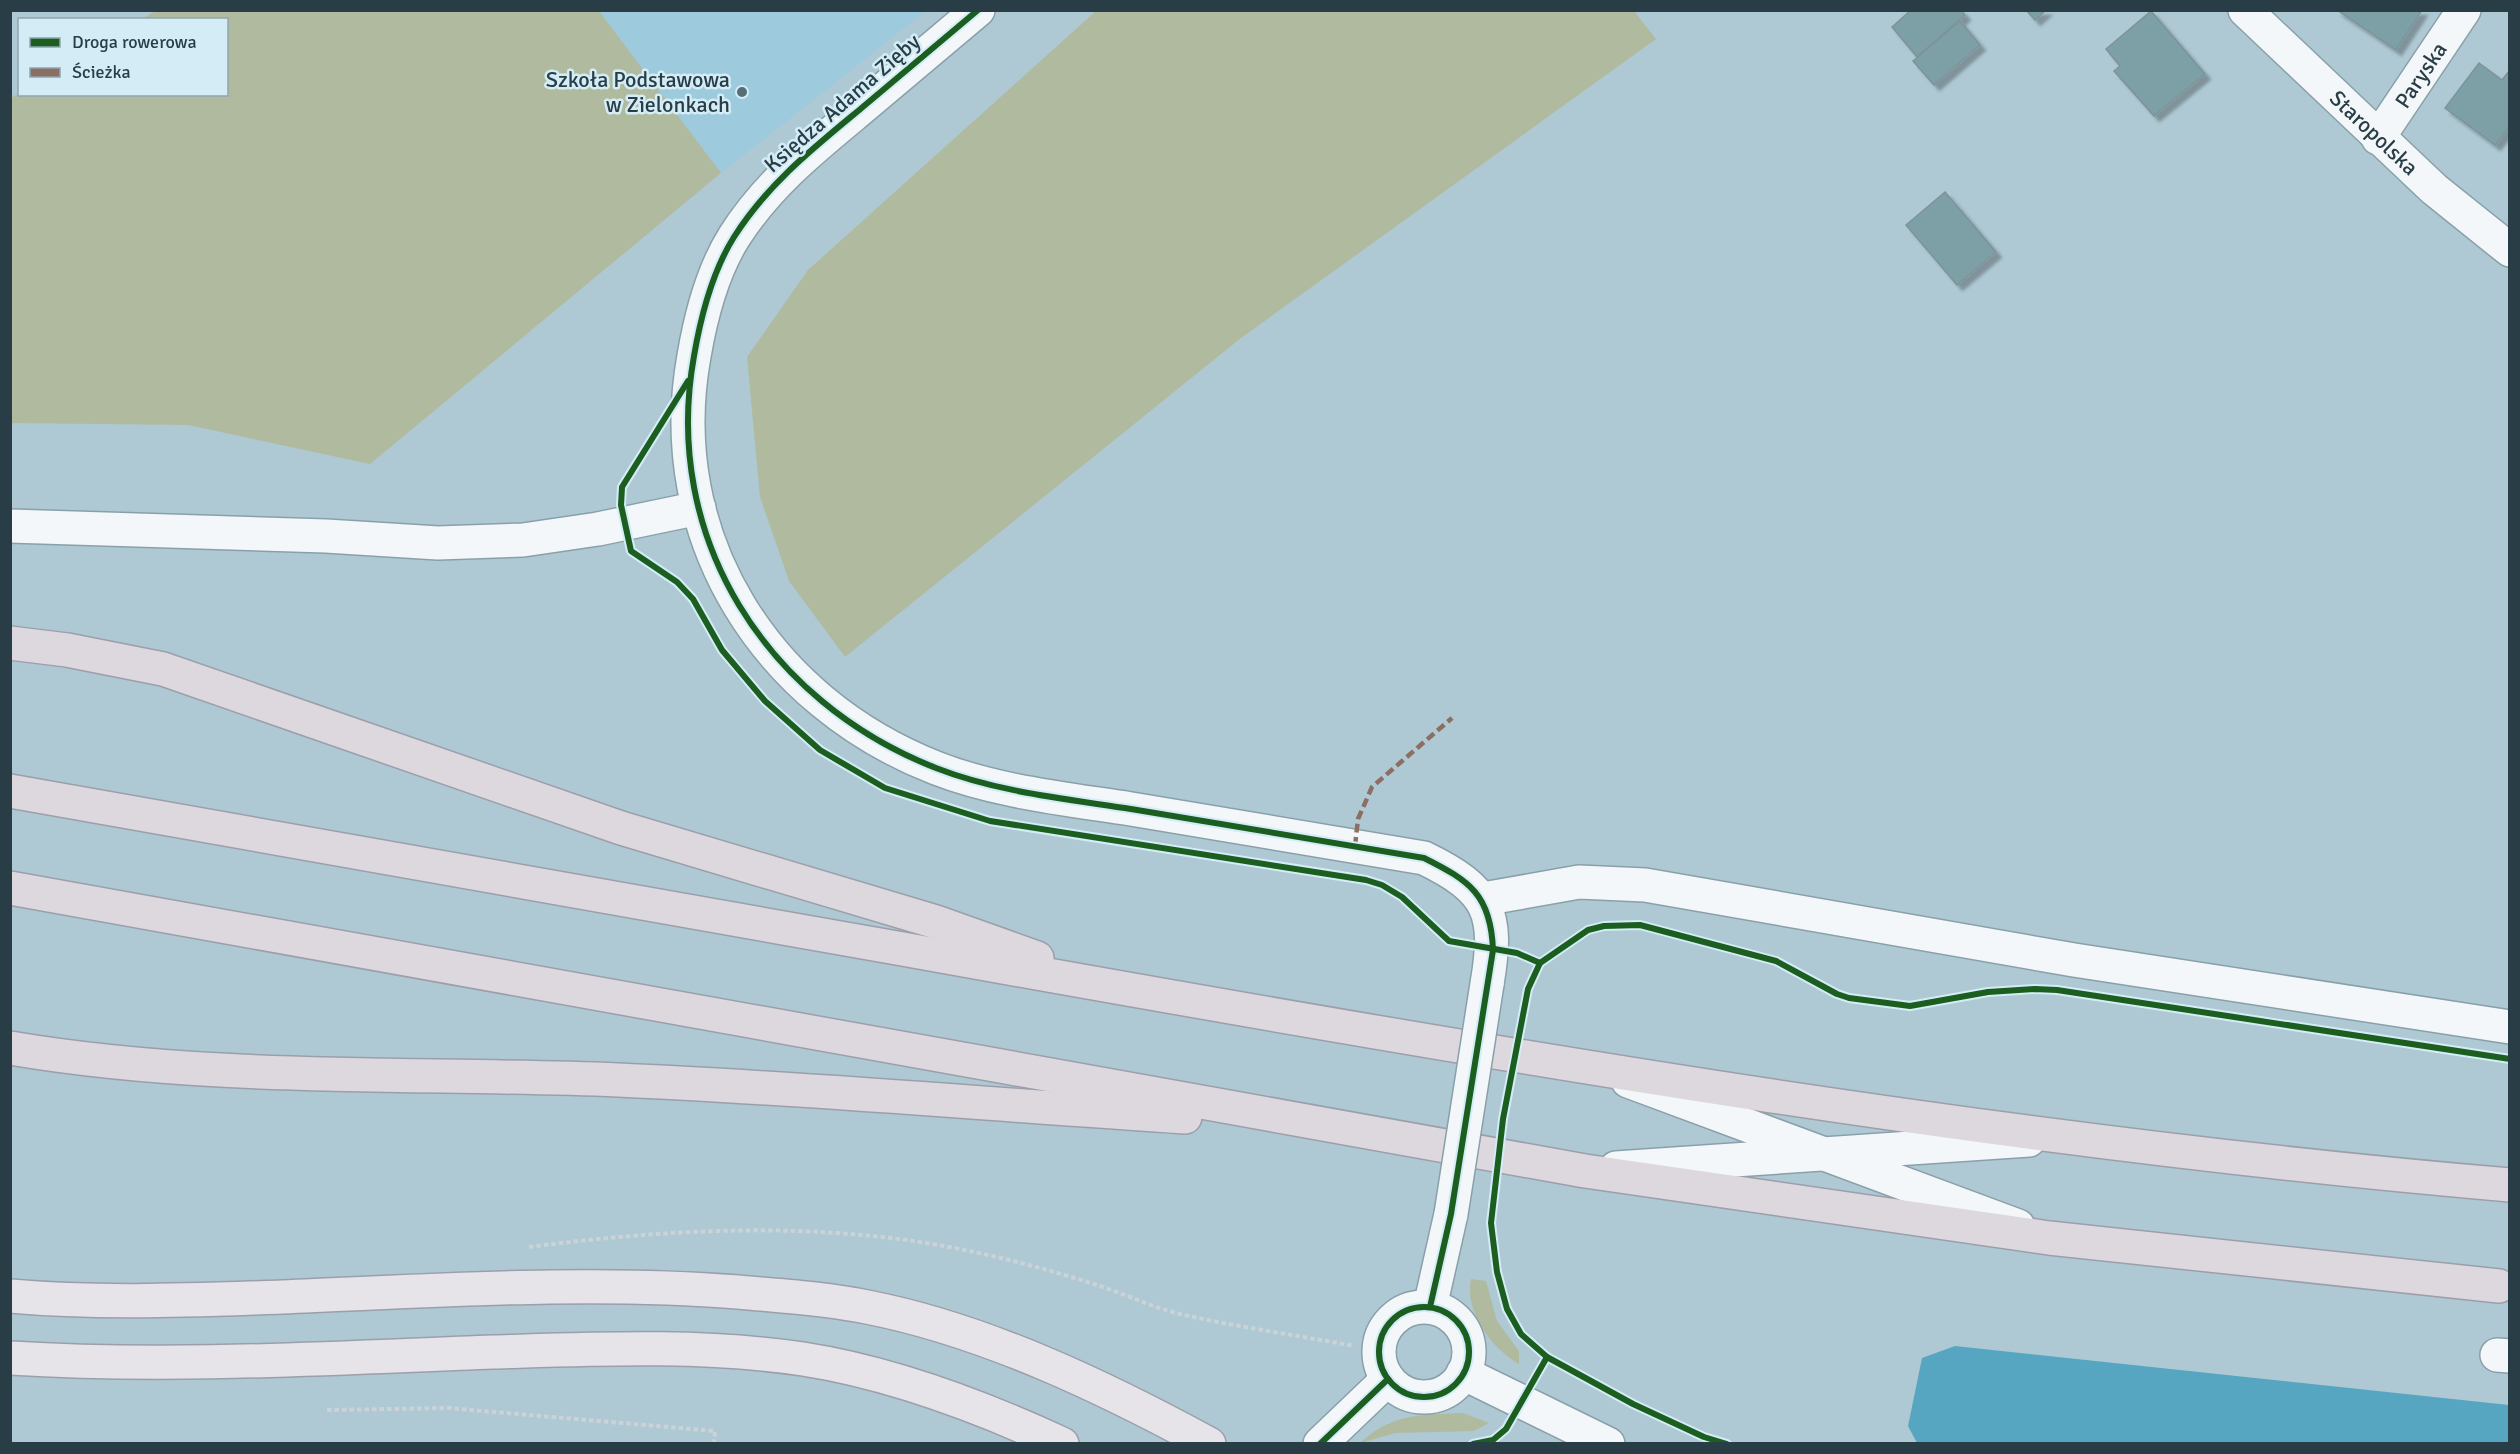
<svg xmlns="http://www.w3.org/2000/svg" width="2520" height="1454" font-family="Signika,sans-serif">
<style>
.built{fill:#9dcadc}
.green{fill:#b0ba9f}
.water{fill:#57a6c1}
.building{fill:#7ba0a6;stroke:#7c9399;stroke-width:1.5;filter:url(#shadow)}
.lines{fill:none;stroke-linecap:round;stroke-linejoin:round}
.minor-casing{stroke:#8aa0a9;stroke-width:36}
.major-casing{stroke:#9b9faa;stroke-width:36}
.highway-casing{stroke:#9b9faa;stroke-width:36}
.path{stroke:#cad3d7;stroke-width:4;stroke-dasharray:4.5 3;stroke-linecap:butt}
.minor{stroke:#f3f7f9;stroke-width:33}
.major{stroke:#e6e4e8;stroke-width:33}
.highway{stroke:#ddd7de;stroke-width:33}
.minor-bridge-casing{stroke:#8aa0a9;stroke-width:36;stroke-linecap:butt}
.minor-bridge{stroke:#f3f7f9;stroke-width:33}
.quiet{stroke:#8d6e63;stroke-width:4.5;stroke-dasharray:9 4.5;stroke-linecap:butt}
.cycleway-casing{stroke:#d3ecf6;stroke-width:10}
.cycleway{stroke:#1b5e20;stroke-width:6}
.poi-dot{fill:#576e77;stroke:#d3ecf6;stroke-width:2}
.labels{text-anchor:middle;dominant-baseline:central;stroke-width:5;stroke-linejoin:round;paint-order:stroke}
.street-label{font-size:22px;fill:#283d45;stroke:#d3ecf6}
.poi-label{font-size:22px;fill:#283d45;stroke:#d3ecf6;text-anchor:end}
</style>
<defs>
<filter id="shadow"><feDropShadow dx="5.5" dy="5.5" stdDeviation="1.5" flood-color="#0004"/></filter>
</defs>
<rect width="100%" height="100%" fill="#aec9d4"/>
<polygon class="built" points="599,11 926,11 721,173"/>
<g class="green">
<polygon points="156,11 599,11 721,173 370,464 188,425 11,423 11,98 19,93 226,94 226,20 141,19"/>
<polygon points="1096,11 1634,11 1656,39 1241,338 845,657 789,581 760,497 747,357 808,270"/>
<path d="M1471,1279L1486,1281L1497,1321L1519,1351V1364C1492,1349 1464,1311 1471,1279Z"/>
<path d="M1463,1413L1489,1423L1474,1431L1396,1433L1360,1443C1392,1413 1421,1415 1463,1413Z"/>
</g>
<polygon class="water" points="1955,1346 2509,1405 2509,1443 1917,1443 1908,1426 1922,1358"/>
<g class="building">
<polygon points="1911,10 1961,10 1965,15 1917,57 1892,27"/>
<polygon points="2026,10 2046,10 2035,20"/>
<polygon points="2337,10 2422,10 2396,50"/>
<polygon points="2151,11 2205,74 2154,116 2114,71 2120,66 2106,49"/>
<polygon points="1960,21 1980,45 1934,85 1913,61"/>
<polygon points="2479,63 2502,80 2510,70 2510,126 2495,145 2445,108"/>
<polygon points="1945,192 1996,252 1957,285 1906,225"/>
</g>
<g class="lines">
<defs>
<g id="minor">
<path d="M978,10C938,44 898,77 858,111C812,149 767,185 734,237C712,272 701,315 694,356C661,538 767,702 936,768C997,792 1067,799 1131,809C1229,825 1327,841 1424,858C1490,890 1499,913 1487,984"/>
<path id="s1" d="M2245,10L2434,189L2510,250"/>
<path id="s2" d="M2378,138L2464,10"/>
<polyline points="10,526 326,536 438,543 523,540 598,529 699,508"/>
<polyline points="1483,899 1579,882 1645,885 2074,960 2510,1027"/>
<polyline points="1628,1081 2018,1226"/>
<polyline points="1616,1168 2029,1140"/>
<polyline points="1430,1307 1451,1214"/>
<circle cx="1424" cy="1352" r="45"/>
<polyline points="2497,1355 2510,1356"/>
<polyline points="1463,1373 1608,1444"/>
<polyline points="1320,1444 1388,1379"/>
</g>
<g id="major">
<path d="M10,1296C101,1304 191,1300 282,1297C433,1291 587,1280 738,1292C781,1296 824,1298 867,1307C985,1330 1104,1387 1209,1444"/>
<path d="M10,1358C171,1368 332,1358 493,1352C595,1349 701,1344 803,1359C893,1373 980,1406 1062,1444"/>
</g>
<g id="highway">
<polyline points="10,643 67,650 163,669 621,828 936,922 1037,958"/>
<path d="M10,791C353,852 695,912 1037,973C1526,1060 2015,1143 2510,1185"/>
<polyline points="10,888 1585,1171 2049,1238 2499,1286"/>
<path d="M10,1048C211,1082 416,1072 618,1080C807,1088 996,1105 1185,1117"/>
</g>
</defs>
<use href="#minor" class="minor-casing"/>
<use href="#major" class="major-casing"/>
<use href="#highway" class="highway-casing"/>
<g class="path">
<path d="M529,1247C668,1229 810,1221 949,1247C998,1256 1047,1269 1094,1284C1123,1293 1151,1307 1180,1314C1237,1327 1296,1335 1354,1346"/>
<polyline points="327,1410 448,1408 715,1431 714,1444"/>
</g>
<use href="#minor" class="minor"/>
<use href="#major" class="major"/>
<use href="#highway" class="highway"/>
<defs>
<polyline id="minor-bridge" points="1451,1214 1487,984"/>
</defs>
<use href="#minor-bridge" class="minor-bridge-casing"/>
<use href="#minor-bridge" class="minor-bridge"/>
<polyline class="quiet" points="1355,846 1358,819 1372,787 1452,718"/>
<defs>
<g id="cycleway">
<path d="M978,10C938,44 898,77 858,111C812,149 767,185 734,237C712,272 701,315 694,356C661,538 767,702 936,768C997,792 1067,799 1131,809C1229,825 1327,841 1424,858C1470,881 1491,895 1493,950L1451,1214L1430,1307"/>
<polyline points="688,381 622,487 621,505 631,551 677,582 693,599 722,650 765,701 820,750 885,788 990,821 1366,880 1382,885 1402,897 1449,941 1517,953 1540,963"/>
<circle cx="1424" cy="1352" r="45"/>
<polyline points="1320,1444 1388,1379"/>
<polyline points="1473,1444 1493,1440 1506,1429 1547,1357"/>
<polyline points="1727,1444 1704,1437 1633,1404 1547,1357 1521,1334 1507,1309 1497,1272 1491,1223 1503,1119 1528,989 1540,963 1588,930 1604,926 1640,925 1776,961 1837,994 1849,998 1910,1006 1988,992 2035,989 2057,990 2510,1059"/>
</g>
</defs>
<use href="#cycleway" class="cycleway-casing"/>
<use href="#cycleway" class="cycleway"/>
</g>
<circle class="poi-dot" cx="742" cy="92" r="6"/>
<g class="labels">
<g class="street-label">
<text stroke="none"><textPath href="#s2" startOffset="76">Paryska</textPath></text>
<text transform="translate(842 103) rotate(-41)">Księdza Adama Zięby</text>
<text stroke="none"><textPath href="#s1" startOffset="178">Staropolska</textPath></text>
</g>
<g class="poi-label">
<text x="730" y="79">Szkoła Podstawowa<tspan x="730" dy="25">w Zielonkach</tspan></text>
</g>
</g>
<rect width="2520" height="1454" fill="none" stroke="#283d45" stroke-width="24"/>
<rect x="18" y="18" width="210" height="78" fill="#d3ecf6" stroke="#8fa6af" stroke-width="1.5"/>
<rect x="30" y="38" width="30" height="9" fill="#1b5e20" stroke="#8fa6af" stroke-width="1.5"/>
<text x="72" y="48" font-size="18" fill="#283d45">Droga rowerowa</text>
<rect x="30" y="68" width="30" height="9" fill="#8d6e63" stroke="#8fa6af" stroke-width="1.5"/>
<text x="72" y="78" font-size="18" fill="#283d45">Ścieżka</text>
</svg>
